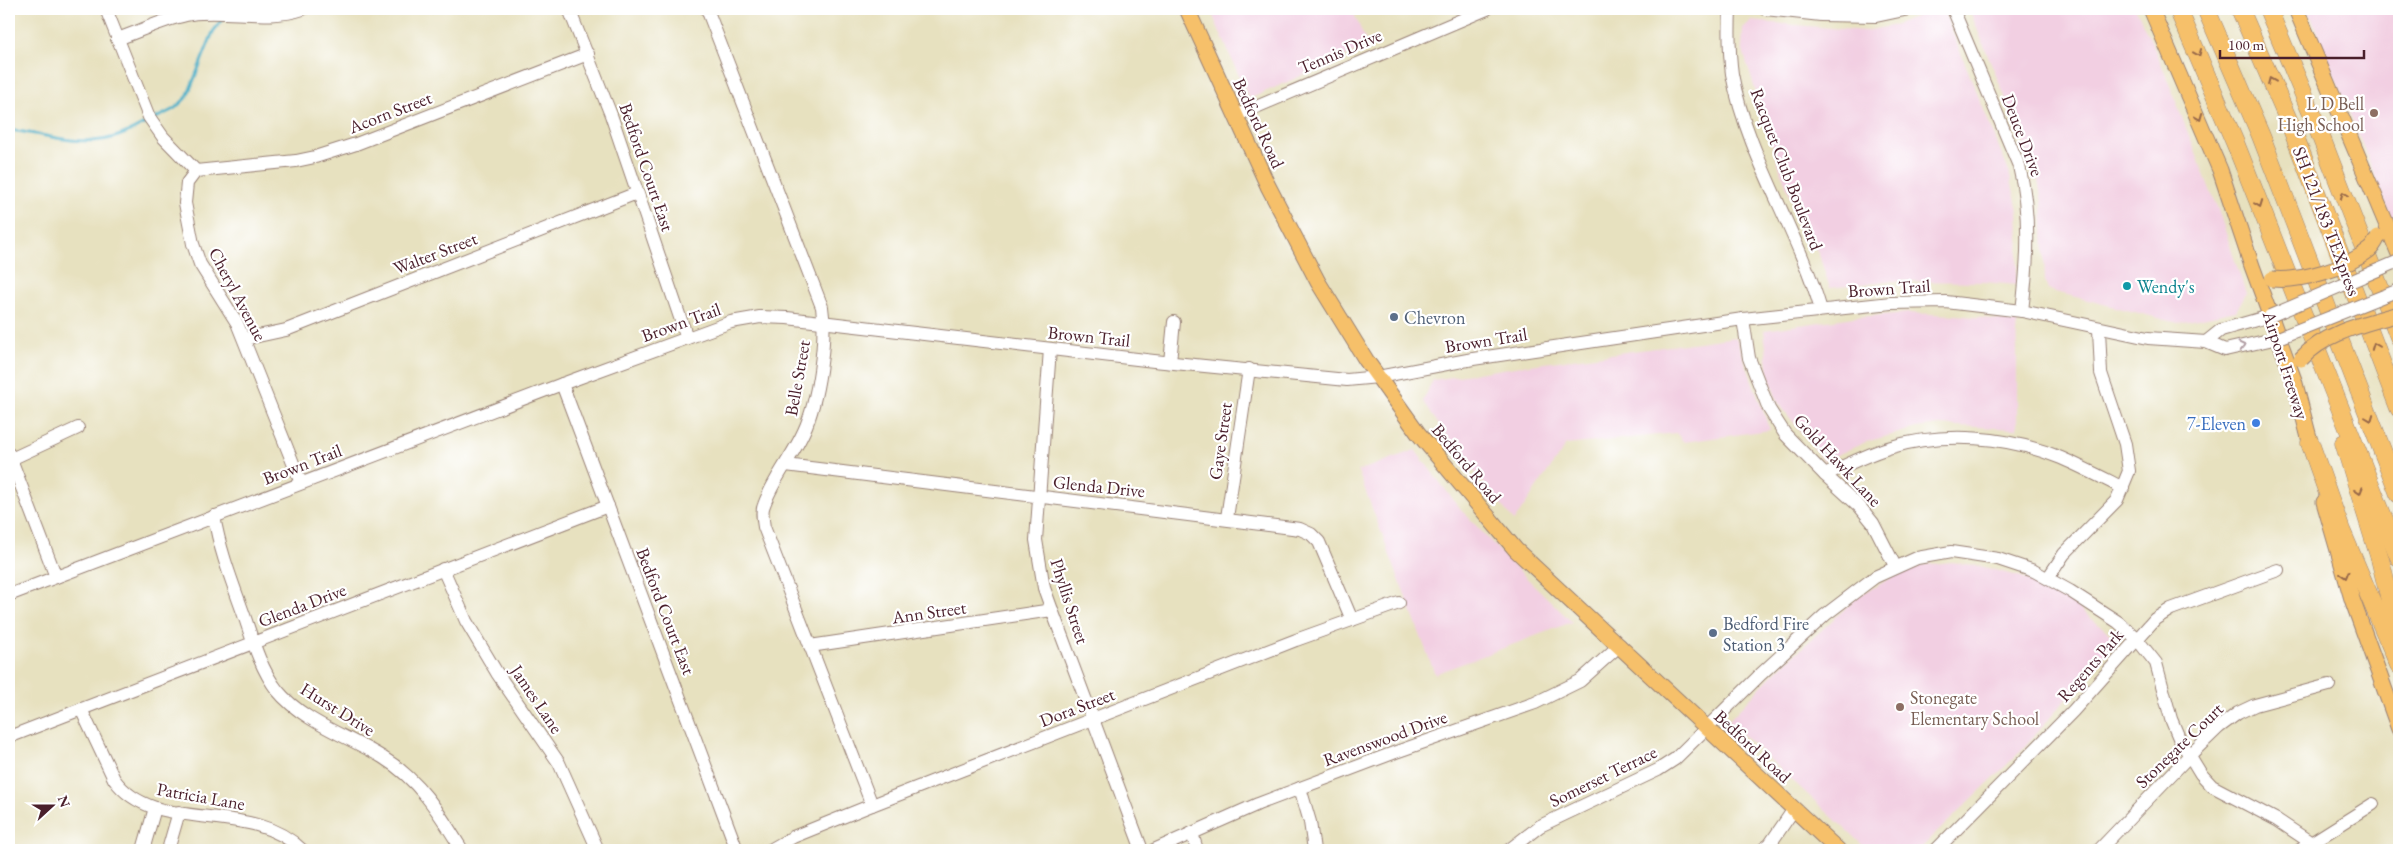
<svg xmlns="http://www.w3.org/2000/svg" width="2408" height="859" font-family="'EB Garamond',serif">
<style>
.built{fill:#f2cfe2}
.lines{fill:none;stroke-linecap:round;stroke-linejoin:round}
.stream{stroke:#47adc6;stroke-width:3}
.minor-casing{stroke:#988075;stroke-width:14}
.major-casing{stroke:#988075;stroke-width:17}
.highway-casing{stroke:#988075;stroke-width:19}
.minor{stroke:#fff;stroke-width:12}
.major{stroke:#f6c06b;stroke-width:15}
.highway{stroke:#f6c06b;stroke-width:18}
.minor-bridge-casing{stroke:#988075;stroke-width:14;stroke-linecap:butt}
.major-bridge-casing{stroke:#988075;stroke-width:17;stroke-linecap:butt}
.minor-bridge{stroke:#fff;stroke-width:12}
.major-bridge{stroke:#f6c06b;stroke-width:15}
.oneway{stroke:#976748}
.oneway2{stroke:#ae9aa0}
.education-dot{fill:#8d6e63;stroke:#fff;stroke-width:2}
.culture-dot{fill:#0f9aa8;stroke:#fff;stroke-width:2}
.service-dot{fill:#5c6f8a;stroke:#fff;stroke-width:2}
.shop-dot{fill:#3f7fe0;stroke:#fff;stroke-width:2}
.labels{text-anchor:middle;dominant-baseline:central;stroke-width:4.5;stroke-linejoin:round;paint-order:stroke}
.street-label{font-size:18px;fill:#4a1f2b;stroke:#fff}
.education-label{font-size:18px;fill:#785e54;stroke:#fff;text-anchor:end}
.culture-label{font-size:18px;fill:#0d838f;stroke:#fff;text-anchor:start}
.service-label{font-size:18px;fill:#4e5e75;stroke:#fff;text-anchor:start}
.shop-label{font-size:18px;fill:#366cbe;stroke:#fff;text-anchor:end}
</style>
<rect width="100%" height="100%" fill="#fff"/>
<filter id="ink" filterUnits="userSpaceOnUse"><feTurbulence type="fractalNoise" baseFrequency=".02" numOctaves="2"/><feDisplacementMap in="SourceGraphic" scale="10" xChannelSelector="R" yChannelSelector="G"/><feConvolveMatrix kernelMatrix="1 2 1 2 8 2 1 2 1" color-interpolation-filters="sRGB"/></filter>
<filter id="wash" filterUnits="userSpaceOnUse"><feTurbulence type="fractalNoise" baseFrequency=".0096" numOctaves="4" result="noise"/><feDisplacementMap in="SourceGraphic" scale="20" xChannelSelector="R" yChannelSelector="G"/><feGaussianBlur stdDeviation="1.12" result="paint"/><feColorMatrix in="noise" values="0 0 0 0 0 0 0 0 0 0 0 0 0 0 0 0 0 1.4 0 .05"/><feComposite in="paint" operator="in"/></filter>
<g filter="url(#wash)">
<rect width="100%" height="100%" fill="#e7e1bf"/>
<g class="built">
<polygon points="1210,9 1352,9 1368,46 1249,99"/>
<polygon points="1936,9 1943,9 2009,172 2018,210 2019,235 2016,285 1984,282 1887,281 1830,288 1819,255 1795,208 1781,172 1742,48 1743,28 1751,21 1865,31 1891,26"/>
<polygon points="1969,9 2136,9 2159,58 2221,218 2246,293 2236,311 2178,323 2048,290 2045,281 2042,202 2037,175"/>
<polygon points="2308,9 2399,9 2399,229 2391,216"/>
<polygon points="1908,313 1956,315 2017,322 2017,429 1939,425 1917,428 1866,442 1823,461 1777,401 1769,376 1764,330 1855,317"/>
<polygon points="1736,337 1770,430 1684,442 1676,433 1566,445 1514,521 1442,430 1423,401 1433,380 1515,367"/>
<polygon points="1415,450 1459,507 1505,557 1572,622 1435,674 1358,471"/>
<polygon points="1952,562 1984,567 2022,577 2068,600 2117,639 2072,693 2017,755 1919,850 1868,850 1728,721 1772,675 1860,595 1891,578 1923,565"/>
</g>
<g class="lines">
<g class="stream">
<polyline points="154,119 174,109 187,97 213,32 224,17"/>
<path d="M9,130C39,133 71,144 101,140C118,138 133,130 148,122"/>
</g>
</g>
</g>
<g filter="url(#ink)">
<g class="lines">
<defs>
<g id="minor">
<polyline points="106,9 149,117 163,137 196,171"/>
<polyline points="569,9 611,115 687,338"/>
<path d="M707,9L822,307C827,340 818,400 804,431C793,456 773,479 764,505C761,511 763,520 764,527L872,805"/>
<path d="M1730,9C1729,31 1729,52 1732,74C1747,156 1798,230 1821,310"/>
<polyline points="1765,9 1821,15 1876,16 1909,9"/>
<path d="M1953,9L2019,166C2031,214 2028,262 2022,311"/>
<path d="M117,39C141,31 166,18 191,14C228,9 268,21 303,9"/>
<polyline points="1235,116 1487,9"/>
<polyline points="196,171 296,161 315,157 356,144 588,54"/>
<polyline points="196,171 187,183 185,203 193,244 200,264 237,323 301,483"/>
<polyline points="1743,319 1749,358 1769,409 1785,434 1825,475 1860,507 1873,523 1895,566"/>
<polyline points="244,339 286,330 637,193"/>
<polyline points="2206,342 2221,330 2270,316"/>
<polyline points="1050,349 1036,540 1044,588 1052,610 1142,850"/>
<polyline points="1170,362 1174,322"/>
<polyline points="562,384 737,850"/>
<polyline points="9,454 56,577"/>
<polyline points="9,460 78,428"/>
<polyline points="786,465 1300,529 1311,534 1319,542 1352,620"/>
<path d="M1825,475C1846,465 1866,455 1888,448C1943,431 2009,436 2061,458C2082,467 2103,478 2123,488"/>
<path d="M214,516C220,552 233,584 245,618C253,642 261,669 277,690C303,722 348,736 382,757C420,780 440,814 462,850"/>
<polyline points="1227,518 1249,369"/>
<polyline points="443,569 466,621 497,673 559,763 598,850"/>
<polyline points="2048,578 2064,554 2117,500 2129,471 2125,444 2101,373 2099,329"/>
<polyline points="9,595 562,384 731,322 760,317 787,318 1154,361 1347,380 1378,377 1473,359 1743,319 1891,303 1946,302 2022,311 2148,338 2206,342 2225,350 2278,338"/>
<polyline points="810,646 1052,610"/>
<path d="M81,709L114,779C155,837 249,797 302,850"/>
<polyline points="9,737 608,506"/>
<polyline points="1300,788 1310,822 1314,850"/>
<polyline points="1192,833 1197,850"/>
<polyline points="143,850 155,808"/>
<polyline points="168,850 179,812"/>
<polyline points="770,850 793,837 872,805 1296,640 1399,603"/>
<polyline points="1154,850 1258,804 1396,752 1535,703 1580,681 1620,645"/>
<polyline points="1509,850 1540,826 1658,770 1675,759 1761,674 1825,615 1875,577 1917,558 1951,552 1998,559 2034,571 2070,591 2118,622 2136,638 2156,663 2171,719 2179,738 2201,774 2212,786 2277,820 2322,850"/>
<polyline points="1762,850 1770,844 1794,809"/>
<polyline points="1936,850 2073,711 2155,619 2171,609 2278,570"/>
<polyline points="2099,850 2189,756 2219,727 2238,713 2255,705 2329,685"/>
<polyline points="2300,850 2373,804"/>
</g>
<g id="major">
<polyline points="1187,9 1268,186 1318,282 1366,360 1418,433 1516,550 1838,850"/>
<polyline points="2151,9 2220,170 2252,266 2294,380 2313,453"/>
<polyline points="2296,9 2399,254"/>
<polyline points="2324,502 2352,599 2399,729"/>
</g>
<g id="highway">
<polyline points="2178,9 2236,145 2399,557"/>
<polyline points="2206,9 2261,136 2399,494"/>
<polyline points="2240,9 2290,124 2399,408"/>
<polyline points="2268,9 2312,114 2399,337"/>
<polyline points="2310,443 2341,530 2399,665"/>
<polyline points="2344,443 2380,559 2399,637"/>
</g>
</defs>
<use href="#minor" class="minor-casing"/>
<use href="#major" class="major-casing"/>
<use href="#highway" class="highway-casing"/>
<use href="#minor" class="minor"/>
<use href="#major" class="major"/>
<use href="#highway" class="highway"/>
<defs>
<g id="minor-bridge">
<polyline points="2270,316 2399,261"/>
<polyline points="2278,338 2399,290"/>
</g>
<g id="major-bridge">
<path d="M2272,279C2301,282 2346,268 2369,250C2373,247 2376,241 2378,237"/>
<path d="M2301,359C2324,333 2363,324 2395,315L2399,316"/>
</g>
</defs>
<use href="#minor-bridge" class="minor-bridge-casing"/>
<use href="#major-bridge" class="major-bridge-casing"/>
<use href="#minor-bridge" class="minor-bridge"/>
<use href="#major-bridge" class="major-bridge"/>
</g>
<defs><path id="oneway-chevron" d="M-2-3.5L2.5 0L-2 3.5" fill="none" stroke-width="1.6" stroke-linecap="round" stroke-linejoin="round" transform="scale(1.25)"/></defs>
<g class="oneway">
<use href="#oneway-chevron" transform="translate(2198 53) rotate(67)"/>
<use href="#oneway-chevron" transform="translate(2271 81) rotate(-113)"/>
<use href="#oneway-chevron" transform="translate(2199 117) rotate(68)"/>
<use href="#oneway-chevron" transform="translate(2344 195) rotate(-111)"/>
<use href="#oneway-chevron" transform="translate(2259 204) rotate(69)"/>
<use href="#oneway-chevron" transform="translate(2375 346) rotate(-111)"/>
<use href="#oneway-chevron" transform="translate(2370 418) rotate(69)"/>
<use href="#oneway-chevron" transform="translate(2359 491) rotate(73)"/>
<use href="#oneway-chevron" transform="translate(2345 575) rotate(73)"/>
</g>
<use class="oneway2" href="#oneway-chevron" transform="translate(2242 346) rotate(-13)"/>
</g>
<g class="education-dot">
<circle cx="2374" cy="113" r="5"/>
<circle cx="1900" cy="707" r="5"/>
</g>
<circle class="culture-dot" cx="2127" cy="286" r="5"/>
<g class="service-dot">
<circle cx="1394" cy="317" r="5"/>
<circle cx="1713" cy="633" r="5"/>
</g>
<circle class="shop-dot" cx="2256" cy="423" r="5"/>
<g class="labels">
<g class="street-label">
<text transform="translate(1340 51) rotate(-23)">Tennis Drive</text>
<text transform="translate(390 112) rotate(-21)">Acorn Street</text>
<text transform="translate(1259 123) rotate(65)">Bedford Road</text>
<text transform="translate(2023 135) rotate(69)">Deuce Drive</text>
<text transform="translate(647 167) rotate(71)">Bedford Court East</text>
<text transform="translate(1787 169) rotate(69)">Racquet Club Boulevard</text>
<text transform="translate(2327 221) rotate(69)">SH 121/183 TEXpress</text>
<text transform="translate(435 253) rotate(-21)">Walter Street</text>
<text transform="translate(1889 288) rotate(-4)">Brown Trail</text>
<text transform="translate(238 294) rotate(62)">Cheryl Avenue</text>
<text transform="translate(681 322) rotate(-20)">Brown Trail</text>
<text transform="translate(1089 336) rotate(6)">Brown Trail</text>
<text transform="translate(1486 340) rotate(-9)">Brown Trail</text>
<text transform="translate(2286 365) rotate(72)">Airport Freeway</text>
<text transform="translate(797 378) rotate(-80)">Belle Street</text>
<text transform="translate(1220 441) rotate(-82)">Gaye Street</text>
<text transform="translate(1838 460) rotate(47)">Gold Hawk Lane</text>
<text transform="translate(1467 463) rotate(50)">Bedford Road</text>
<text transform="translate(302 464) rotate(-21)">Brown Trail</text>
<text transform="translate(1099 486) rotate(6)">Glenda Drive</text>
<text transform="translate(1070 601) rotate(72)">Phyllis Street</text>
<text transform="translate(302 605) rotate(-21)">Glenda Drive</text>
<text transform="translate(666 611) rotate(69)">Bedford Court East</text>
<text transform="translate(929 612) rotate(-8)">Ann Street</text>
<text transform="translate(2090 665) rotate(-49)">Regents Park</text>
<text transform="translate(537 699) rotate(56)">James Lane</text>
<text transform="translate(1077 707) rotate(-21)">Dora Street</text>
<text transform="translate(338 709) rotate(32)">Hurst Drive</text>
<text transform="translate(1385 738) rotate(-20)">Ravenswood Drive</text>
<text transform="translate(2179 745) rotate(-44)">Stonegate Court</text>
<text transform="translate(1753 746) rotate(43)">Bedford Road</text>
<text transform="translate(1603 776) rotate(-26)">Somerset Terrace</text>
<text transform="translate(201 796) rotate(10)">Patricia Lane</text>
</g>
<g class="education-label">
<text x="2364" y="103">L D Bell<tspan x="2364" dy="21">High School</tspan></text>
<text x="1910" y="697" text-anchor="start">Stonegate<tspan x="1910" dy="21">Elementary School</tspan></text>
</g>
<g class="culture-label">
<text x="2137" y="286">Wendy's</text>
</g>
<g class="service-label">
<text x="1404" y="317">Chevron</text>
<text x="1723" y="623">Bedford Fire<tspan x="1723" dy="21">Station 3</tspan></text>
</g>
<g class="shop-label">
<text x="2246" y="423">7-Eleven</text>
</g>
</g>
<rect width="2408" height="859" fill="none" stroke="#fff" stroke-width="30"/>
<g transform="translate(52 806) rotate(69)" stroke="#ffffff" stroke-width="4" paint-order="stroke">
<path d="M0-4L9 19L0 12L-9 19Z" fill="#4a1f2b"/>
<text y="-8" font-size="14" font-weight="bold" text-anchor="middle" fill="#4a1f2b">N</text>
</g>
<path d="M2220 50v8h144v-8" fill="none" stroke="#4a1f2b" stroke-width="2.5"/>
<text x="2228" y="50" font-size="15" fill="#4a1f2b" stroke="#ffffff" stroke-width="4" paint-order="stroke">100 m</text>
</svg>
